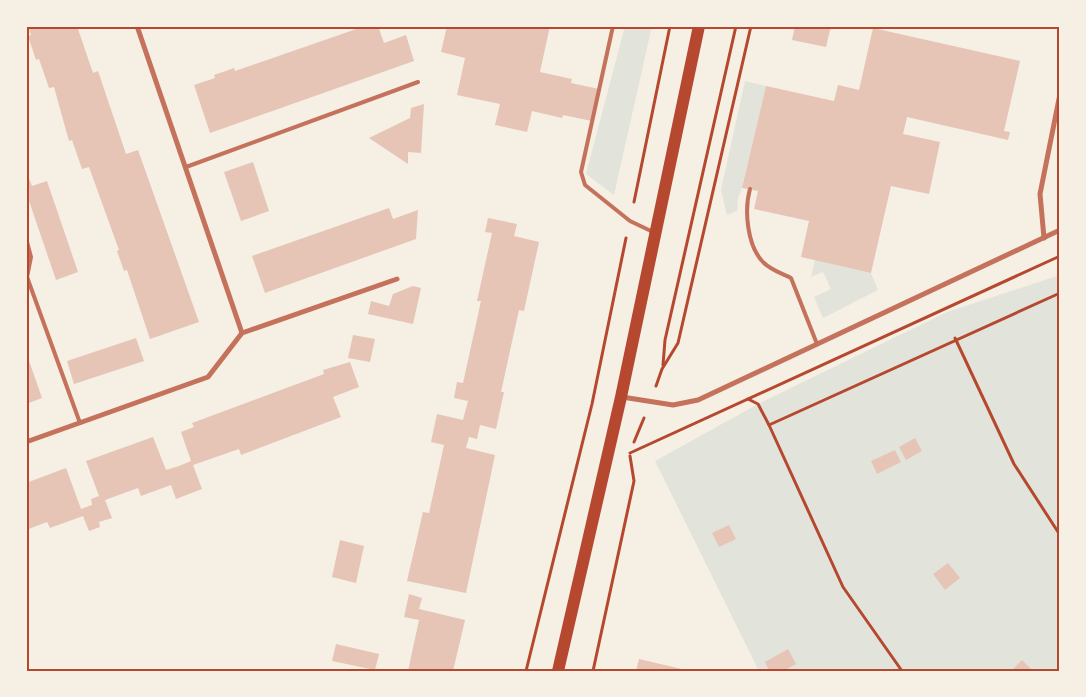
<svg xmlns="http://www.w3.org/2000/svg" width="1086" height="697" font-family="'Golos Text',sans-serif">
<style>
.green{fill:#e2e4dc}
.building{fill:#e6c5b7}
.lines{fill:none;stroke-linecap:round;stroke-linejoin:round}
.path{stroke:#b5482f;stroke-width:3}
.service{stroke:#c5725c;stroke-width:4}
.minor{stroke:#c5725c;stroke-width:5}
.primary{stroke:#b5482f;stroke-width:12}
.neatline{fill:none;stroke:#b5482f;stroke-width:2}
</style>
<rect width="100%" height="100%" fill="#f6efe4"/>
<g class="green">
<polygon points="625,26 652,26 614,195 586,174"/>
<polygon points="745,81 766,86 742,188 738,198 737,211 727,215 721,190"/>
<polygon points="815,260 871,273 878,290 823,318 814,297 831,289 823,272 811,277"/>
<polygon points="1060,275 1060,671 759,671 655,461 758,404 947,312"/>
</g>
<g class="building">
<polygon points="28,26 77,26 93,73 98,71 126,154 138,150 199,322 150,339 127,270 124,271 117,251 119,250 89,167 82,169 72,140 69,141 54,87 49,88 39,59 36,60 28,36 31,35"/>
<polygon points="365,26 378,26 384,43 406,35 414,61 210,133 194,85 215,78 214,75 234,68 235,71"/>
<polygon points="447,26 550,26 540,72 572,79 571,83 599,89 592,121 563,115 562,118 532,111 527,132 495,125 500,104 457,95 465,58 441,52"/>
<polygon points="795,26 831,26 826,47 792,40"/>
<polygon points="873,28 1020,61 1004,131 1010,132 1008,140 907,117 903,134 940,142 929,194 891,186 871,273 801,257 809,221 754,209 758,191 742,188 766,86 834,101 838,85 859,90"/>
<polygon points="424,104 421,153 408,152 408,164 369,138 410,118 411,108"/>
<polygon points="253,162 269,211 241,221 224,172"/>
<polygon points="26,171 32,186 47,181 78,272 56,280 26,192"/>
<polygon points="389,208 393,219 418,210 416,239 265,293 252,256"/>
<polygon points="488,218 517,224 514,236 539,242 524,311 519,310 501,392 504,392 496,429 480,425 477,439 469,437 466,448 495,455 466,593 407,581 423,512 429,513 444,445 431,442 437,414 463,420 468,401 454,398 457,382 463,383 481,301 477,301 492,233 485,232"/>
<polygon points="413,286 421,288 413,324 368,314 371,301 389,306 393,294"/>
<polygon points="353,335 375,339 370,362 348,358"/>
<polygon points="136,338 144,361 74,384 67,361"/>
<polygon points="28,358 42,398 26,404 26,359"/>
<polygon points="350,362 359,387 333,397 341,417 241,455 239,449 193,465 202,489 176,499 171,485 141,496 138,488 105,500 112,518 99,522 100,527 89,531 83,516 50,528 47,522 26,530 26,483 66,468 81,509 92,505 91,499 99,496 86,461 153,437 166,470 179,466 191,461 181,432 194,427 192,423 324,374 323,370"/>
<polygon points="915,438 922,451 906,460 899,447"/>
<polygon points="895,450 901,462 877,474 871,461"/>
<polygon points="729,525 736,539 719,547 712,533"/>
<polygon points="340,540 364,546 356,583 332,577"/>
<polygon points="948,563 960,578 945,590 933,574"/>
<polygon points="409,594 422,598 419,609 465,620 453,671 408,671 419,620 404,617"/>
<polygon points="336,644 379,654 375,670 332,661"/>
<polygon points="788,649 796,664 783,671 769,671 765,662"/>
<polygon points="639,659 686,670 686,671 636,671"/>
<polygon points="1022,660 1033,671 1013,669"/>
</g>
<g class="lines">
<g class="path">
<polyline points="634,202 670,26"/>
<polyline points="955,338 1014,464 1060,535"/>
<polyline points="663,365 665,340 736,26"/>
<polyline points="656,386 662,369 678,343 751,26"/>
<polyline points="748,399 758,404 769,425 1060,293"/>
<polyline points="769,425 843,587 902,671"/>
<polyline points="634,442 644,418"/>
<polyline points="630,453 1060,256"/>
<polyline points="526,671 592,404 626,238"/>
<polyline points="593,671 634,481 630,456"/>
</g>
<g class="service">
<polyline points="613,26 581,172 585,185 630,221 653,232"/>
<polyline points="186,167 418,82"/>
<path d="M750,189C744,210 747,247 764,263C771,270 783,274 791,278L817,344"/>
<polyline points="26,238 31,257 27,277 80,423"/>
</g>
<g class="minor">
<polyline points="137,26 242,333"/>
<polyline points="1044,238 1040,194 1060,94"/>
<polyline points="622,397 673,405 698,400 1060,230"/>
<polyline points="26,442 208,377 242,333 397,279"/>
</g>
<polyline class="primary" points="558,671 621,397 699,26"/>
</g>
<rect width="1086" height="697" fill="none" stroke="#f6efe4" stroke-width="55"/>
<rect x="28" y="28" width="1030" height="642" class="neatline"/>
</svg>
